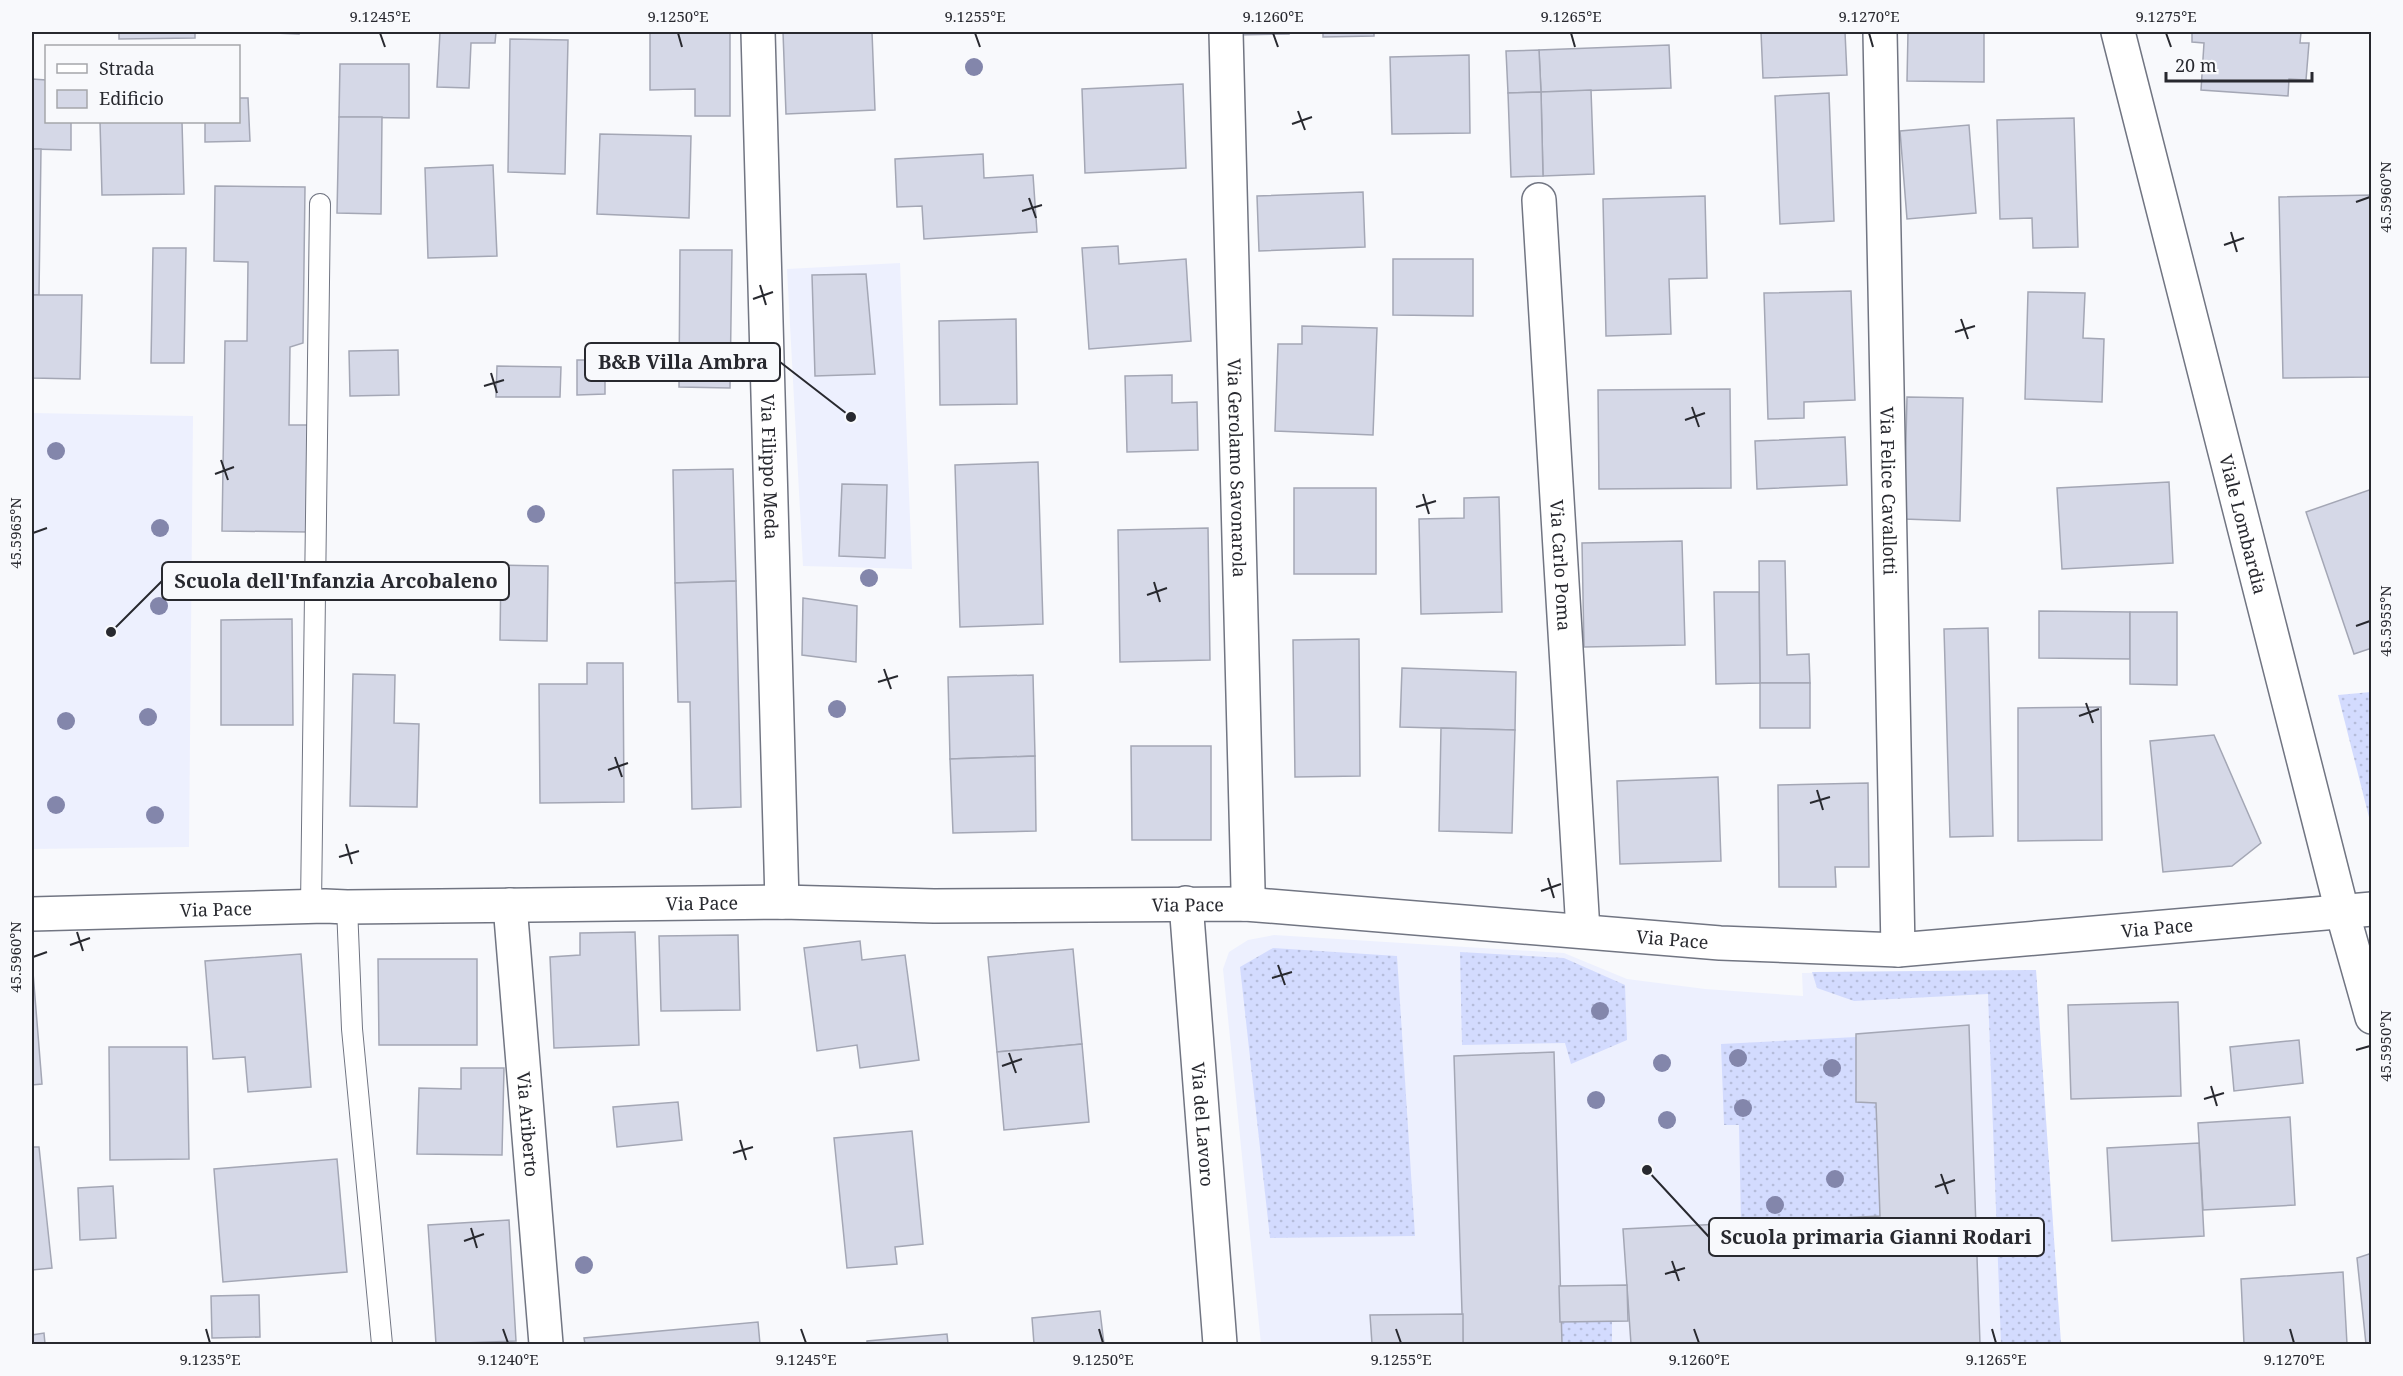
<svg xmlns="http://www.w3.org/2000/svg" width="2403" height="1376" font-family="'Noto Serif',serif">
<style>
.built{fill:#edf0fe}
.grass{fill:url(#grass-dots)}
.building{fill:#d5d8e7;stroke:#a4a7b5;stroke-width:1.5}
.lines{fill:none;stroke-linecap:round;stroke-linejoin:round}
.service-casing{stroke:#717582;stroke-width:22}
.minor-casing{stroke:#717582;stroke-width:36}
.service{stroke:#fff;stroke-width:20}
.minor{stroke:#fff;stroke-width:33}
.tree{fill:#8386ab}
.ticks{fill:none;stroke:#28292f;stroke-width:2}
.labels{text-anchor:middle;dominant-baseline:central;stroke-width:4.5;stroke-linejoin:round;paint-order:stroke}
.street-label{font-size:18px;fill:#28292f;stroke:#f8f9fc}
.leader{fill:none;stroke:#28292f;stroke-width:2}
.callout-dot{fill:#28292f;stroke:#f8f9fc;stroke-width:2}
.callout{fill:#f8f9fc;stroke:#28292f;stroke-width:2}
.callout-label{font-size:20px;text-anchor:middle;font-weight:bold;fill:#28292f}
.neatline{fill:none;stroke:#28292f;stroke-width:2}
.ticks-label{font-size:15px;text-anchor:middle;fill:#28292f}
</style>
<defs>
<pattern id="grass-dots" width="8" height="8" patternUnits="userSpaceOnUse" patternTransform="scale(1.5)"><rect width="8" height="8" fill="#d3dbfe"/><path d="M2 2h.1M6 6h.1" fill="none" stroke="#b5bcda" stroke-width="1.8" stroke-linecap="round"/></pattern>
</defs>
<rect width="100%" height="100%" fill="#f8f9fc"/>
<g class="built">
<polygon points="900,263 912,569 803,566 787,269"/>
<polygon points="32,413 193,416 189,847 32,849"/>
<polygon points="1274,935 1564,953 1627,979 1705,989 1803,996 1802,973 2036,970 2061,1344 1261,1344 1223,969 1229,952 1248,940"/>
</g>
<g class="grass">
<polygon points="2371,692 2372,692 2371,825 2338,695"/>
<polygon points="1273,948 1397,956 1415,1236 1270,1238 1240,967"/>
<polygon points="1460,952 1564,958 1625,985 1627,1040 1571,1064 1565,1043 1462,1045"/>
<polygon points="2036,970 2061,1344 2001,1344 1988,994 1854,1001 1817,988 1812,972"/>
<polygon points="1856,1037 1856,1102 1876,1103 1880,1216 1741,1223 1739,1125 1724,1125 1721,1044"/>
<polygon points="1560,1320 1612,1321 1612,1344 1562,1344"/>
</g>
<g class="building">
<polygon points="119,32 195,32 195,38 119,39"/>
<polygon points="246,32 299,32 299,34"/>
<polygon points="440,32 496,32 495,43 471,43 469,88 437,87"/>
<polygon points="650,32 730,32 730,116 695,116 695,89 650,90"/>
<polygon points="783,32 872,32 875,110 786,114"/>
<rect x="1063" y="32" width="148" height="1"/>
<polygon points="1237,32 1289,32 1289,34 1237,35"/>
<polygon points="1323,32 1374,32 1374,36 1323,37"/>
<polygon points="1761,32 1845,32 1847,75 1763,78"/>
<polygon points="1908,32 1984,32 1984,82 1907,81"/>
<polygon points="2192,32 2301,32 2300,43 2309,43 2306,80 2289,79 2288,96 2201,90 2204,43 2192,42"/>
<polygon points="510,39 568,40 565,174 508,172"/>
<polygon points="1669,45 1671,88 1541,92 1539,50"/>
<polygon points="1539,50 1541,92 1508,93 1506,51"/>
<polygon points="1469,55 1470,133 1392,134 1390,57"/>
<polygon points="340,64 409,64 409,118 339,117"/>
<polygon points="32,79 46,80 46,122 71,122 71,150 32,149"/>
<polygon points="1183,84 1186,168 1085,173 1082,89"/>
<polygon points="1591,90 1594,174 1543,176 1541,92"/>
<polygon points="1541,92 1543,176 1511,177 1508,93"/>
<polygon points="1829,93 1834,221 1780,224 1775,96"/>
<polygon points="238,98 248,98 250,141 205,142 205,122 238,122"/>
<polygon points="339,117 382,117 381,214 337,213"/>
<polygon points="2074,118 2078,247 2033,248 2032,218 2000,219 1997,120"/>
<polygon points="100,122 182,122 184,194 102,195"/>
<polygon points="1969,125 1976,213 1907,219 1900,131"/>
<polygon points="600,134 691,136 689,218 597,214"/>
<polygon points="32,149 41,149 39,295 32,295"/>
<polygon points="983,154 984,178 1033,175 1037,232 924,239 922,206 897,207 895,159"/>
<polygon points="493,165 497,256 428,258 425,168"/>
<polygon points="215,186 305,187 303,343 290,347 289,425 309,425 308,532 222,531 225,341 247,341 248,262 214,261"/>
<polygon points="1363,192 1365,247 1259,251 1257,196"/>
<polygon points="2372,195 2372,377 2283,378 2279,197"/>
<polygon points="1705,196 1707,278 1669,279 1671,334 1606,336 1603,199"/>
<polygon points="1118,246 1119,264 1186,259 1191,341 1089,349 1082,248"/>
<polygon points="153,248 186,248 184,363 151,363"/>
<polygon points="680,250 732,250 730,388 679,387"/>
<polygon points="1393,259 1473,259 1473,316 1393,315"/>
<polygon points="866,274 875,374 815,376 812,275"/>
<polygon points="1851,291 1855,400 1804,402 1804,418 1768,419 1764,293"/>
<polygon points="2028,292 2085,293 2083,338 2104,339 2102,402 2025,399"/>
<polygon points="32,295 82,295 80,379 32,378"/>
<polygon points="1016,319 1017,404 940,405 939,321"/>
<polygon points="1302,326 1377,328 1373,435 1275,431 1278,344 1302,344"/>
<polygon points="398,350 399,395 350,396 349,351"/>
<polygon points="577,360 605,360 605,394 577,395"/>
<polygon points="497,366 561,367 560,397 496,397"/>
<polygon points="1172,375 1172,403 1197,402 1198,450 1127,452 1125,376"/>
<polygon points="1730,389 1731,488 1599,489 1598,390"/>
<polygon points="1907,397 1963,398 1960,521 1904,519"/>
<polygon points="1845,437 1847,485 1757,489 1755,441"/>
<polygon points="1038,462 1043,624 960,627 955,465"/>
<polygon points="733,469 736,581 675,583 673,470"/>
<polygon points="2169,482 2173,563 2062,569 2057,488"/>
<polygon points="842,484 887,485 885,558 839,556"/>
<rect x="1294" y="488" width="82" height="86"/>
<polygon points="2372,489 2372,648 2354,654 2306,512"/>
<polygon points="1499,497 1502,612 1421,614 1419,519 1464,518 1464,498"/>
<polygon points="1208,528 1210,660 1120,662 1118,530"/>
<polygon points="1682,541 1685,645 1584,647 1582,543"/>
<polygon points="1759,561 1785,561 1787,655 1809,654 1810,683 1760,683"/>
<polygon points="501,565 548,566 547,641 500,640"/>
<polygon points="736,581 741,807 692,809 690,702 678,702 675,583"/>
<polygon points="1714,592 1759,592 1760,683 1716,684"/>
<polygon points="803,598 857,606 856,662 802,655"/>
<polygon points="2039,611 2130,612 2130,659 2039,658"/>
<polygon points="2130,612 2177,612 2177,685 2130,684"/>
<polygon points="292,619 293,725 221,725 221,620"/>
<polygon points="1988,628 1993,836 1950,837 1944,629"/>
<polygon points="1359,639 1360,776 1295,777 1293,640"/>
<polygon points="587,663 623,663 624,802 540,803 539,684 587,684"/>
<polygon points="1402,668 1516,672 1515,730 1400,727"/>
<polygon points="353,674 395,675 394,723 419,724 417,807 350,806"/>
<polygon points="1033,675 1035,756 950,759 948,677"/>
<rect x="1760" y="683" width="50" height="45"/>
<polygon points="2101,707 2102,840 2018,841 2018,708"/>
<polygon points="1441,728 1515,730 1512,833 1439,831"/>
<polygon points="2214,735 2261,843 2232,866 2163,872 2150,741"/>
<polygon points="1131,746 1211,746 1211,840 1132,840"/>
<polygon points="1035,756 1036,831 953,833 950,759"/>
<polygon points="1718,777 1721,861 1620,864 1617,781"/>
<polygon points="1868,783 1869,867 1835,867 1836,887 1779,887 1778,785"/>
<polygon points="635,932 639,1045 554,1048 550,957 580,955 580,933"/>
<polygon points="738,935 740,1010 661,1011 659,936"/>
<polygon points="860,941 862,960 905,955 919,1060 860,1068 857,1045 817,1051 804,948"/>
<polygon points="1073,949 1082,1044 997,1052 988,957"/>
<polygon points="301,954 311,1087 248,1092 245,1057 213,1059 205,961"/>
<polygon points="378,959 477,959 477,1045 379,1045"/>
<polygon points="32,960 42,1084 32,1085"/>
<polygon points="2178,1002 2181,1096 2071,1099 2068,1005"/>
<polygon points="1969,1025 1980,1344 1631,1344 1623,1229 1880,1216 1876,1103 1856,1102 1856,1034"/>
<polygon points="2299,1040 2303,1083 2234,1091 2230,1047"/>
<polygon points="1082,1044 1089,1122 1004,1130 997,1052"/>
<polygon points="109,1047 187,1047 189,1159 110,1160"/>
<polygon points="1554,1052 1562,1344 1463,1344 1454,1056"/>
<polygon points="461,1068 504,1068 502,1155 417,1154 419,1088 461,1089"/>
<polygon points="678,1102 682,1140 617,1147 613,1107"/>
<polygon points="2290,1117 2295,1205 2203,1210 2198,1123"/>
<polygon points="912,1131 923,1244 895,1247 897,1264 847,1268 834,1138"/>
<polygon points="2199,1143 2204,1236 2112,1241 2107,1148"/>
<polygon points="32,1147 39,1147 52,1268 32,1270"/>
<polygon points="337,1159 347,1272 223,1282 214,1169"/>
<polygon points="113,1186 116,1238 80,1240 78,1188"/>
<polygon points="509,1220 516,1341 436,1344 428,1225"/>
<polygon points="2372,1253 2372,1344 2366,1344 2357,1258"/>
<polygon points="2343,1272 2347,1344 2244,1344 2241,1279"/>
<polygon points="1627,1285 1628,1321 1560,1322 1559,1286"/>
<polygon points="259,1295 260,1337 212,1338 211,1296"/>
<polygon points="1100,1311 1104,1344 1034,1344 1032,1318"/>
<polygon points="1463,1314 1463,1344 1372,1344 1370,1315"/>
<polygon points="758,1322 760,1344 585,1344 584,1338"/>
<polygon points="44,1333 45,1344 32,1344 32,1335"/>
<polygon points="947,1334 948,1344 867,1344 867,1341"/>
</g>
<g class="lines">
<defs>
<g id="service">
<polyline points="311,906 320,204"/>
<polyline points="347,907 352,1029 382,1344"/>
</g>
<g id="minor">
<path id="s1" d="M758,32L782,902"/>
<path id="s2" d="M1226,32L1248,889L1245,904"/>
<path id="s3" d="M1880,32L1898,950"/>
<path id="s4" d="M2118,32L2342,911L2372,1017"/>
<path id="s5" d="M1539,200L1583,931"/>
<path id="s6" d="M1186,903L1220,1344"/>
<path id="s7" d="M510,905L546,1344"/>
<path id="s8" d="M32,914L325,906L347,907L782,902L934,906L1245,904L1720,943L1898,950L2372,909"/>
</g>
</defs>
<use href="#service" class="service-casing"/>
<use href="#minor" class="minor-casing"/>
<use href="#service" class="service"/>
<use href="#minor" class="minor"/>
</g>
<g class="tree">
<circle cx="974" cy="67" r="9"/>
<circle cx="56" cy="451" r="9"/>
<circle cx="536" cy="514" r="9"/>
<circle cx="160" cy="528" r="9"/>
<circle cx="869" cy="578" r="9"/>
<circle cx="159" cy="606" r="9"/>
<circle cx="837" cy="709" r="9"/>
<circle cx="148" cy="717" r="9"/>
<circle cx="66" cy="721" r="9"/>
<circle cx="56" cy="805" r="9"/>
<circle cx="155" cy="815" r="9"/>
<circle cx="1600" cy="1011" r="9"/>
<circle cx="1738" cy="1058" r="9"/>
<circle cx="1662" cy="1063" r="9"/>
<circle cx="1832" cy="1068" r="9"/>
<circle cx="1596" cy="1100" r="9"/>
<circle cx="1743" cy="1108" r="9"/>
<circle cx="1667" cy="1120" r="9"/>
<circle cx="1835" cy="1179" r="9"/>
<circle cx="1775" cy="1205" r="9"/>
<circle cx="584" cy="1265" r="9"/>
</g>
<path class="ticks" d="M380,33L385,47M678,33L682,47M975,33L980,47M1273,33L1278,47M1571,33L1575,47M1869,33L1873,47M2166,33L2171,47M1298,111L1305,130M1292,124L1312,117M1029,198L1036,218M2356,202L2370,197M1022,211L1042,205M2231,232L2237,252M2224,245L2244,238M760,285L766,305M753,299L773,292M1961,319L1968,339M1955,332L1975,326M491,373L497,393M484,386L504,380M1692,407L1699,427M1685,420L1705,413M221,460L228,480M215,474L234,467M1423,494L1429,514M1416,507L1436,501M33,533L47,528M1154,582L1160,602M1147,595L1167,588M2356,626L2370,621M884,669L891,689M878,682L898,676M2086,703L2093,723M2079,716L2099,709M615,757L622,777M608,770L628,763M1817,790L1823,810M1810,803L1830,797M346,844L352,864M339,857L359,851M1548,878L1554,898M1541,891L1561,884M77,932L83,951M70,945L90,938M33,957L47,952M1278,965L1285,985M1272,978L1292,972M2356,1050L2370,1046M1009,1053L1016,1073M1002,1066L1022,1059M2211,1086L2217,1106M2204,1099L2224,1093M740,1140L746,1160M733,1153L753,1147M1941,1174L1948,1194M1935,1187L1955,1180M471,1228L477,1248M464,1241L484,1234M1672,1261L1679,1281M1665,1274L1685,1268M206,1329L210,1343M503,1329L508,1343M801,1329L806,1343M1099,1329L1103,1343M1396,1329L1401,1343M1694,1329L1699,1343M1992,1329L1996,1343M2290,1329L2294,1343"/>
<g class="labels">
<g class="street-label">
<text stroke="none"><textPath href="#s1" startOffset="435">Via Filippo Meda</textPath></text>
<text stroke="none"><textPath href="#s2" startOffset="436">Via Gerolamo Savonarola</textPath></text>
<text stroke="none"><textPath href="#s3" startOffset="459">Via Felice Cavallotti</textPath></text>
<text stroke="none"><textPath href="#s4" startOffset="508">Viale Lombardia</textPath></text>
<text stroke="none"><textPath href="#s5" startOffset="366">Via Carlo Poma</textPath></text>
<text stroke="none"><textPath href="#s8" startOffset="670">Via Pace</textPath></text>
<text stroke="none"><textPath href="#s8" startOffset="1156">Via Pace</textPath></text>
<text stroke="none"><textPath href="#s8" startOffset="184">Via Pace</textPath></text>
<text stroke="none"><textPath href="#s8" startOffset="2128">Via Pace</textPath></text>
<text stroke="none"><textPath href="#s8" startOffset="1642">Via Pace</textPath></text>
<text stroke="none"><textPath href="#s6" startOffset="222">Via del Lavoro</textPath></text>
<text stroke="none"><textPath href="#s7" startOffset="220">Via Ariberto</textPath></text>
</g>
</g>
<path class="leader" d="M851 417L780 362M111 632L162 581M1647 1170L1709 1237"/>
<g class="callout-dot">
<circle cx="851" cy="417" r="6"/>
<circle cx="111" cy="632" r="6"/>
<circle cx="1647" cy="1170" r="6"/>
</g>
<g class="callout">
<rect x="585" y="343" width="195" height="38" rx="6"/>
<rect x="162" y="562" width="347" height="38" rx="6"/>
<rect x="1709" y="1218" width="335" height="38" rx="6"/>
</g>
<g class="callout-label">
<text x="683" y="369">B&amp;B Villa Ambra</text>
<text x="336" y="588">Scuola dell'Infanzia Arcobaleno</text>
<text x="1876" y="1244">Scuola primaria Gianni Rodari</text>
</g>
<rect width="2403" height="1376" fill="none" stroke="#f8f9fc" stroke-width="66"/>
<rect x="45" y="45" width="195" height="78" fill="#f8f9fc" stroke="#a5a6aa" stroke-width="1.5"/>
<rect x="57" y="64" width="30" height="9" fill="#ffffff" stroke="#a5a6aa" stroke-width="1.5"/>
<text x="99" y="75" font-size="18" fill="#28292f">Strada</text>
<rect x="57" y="90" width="30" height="18" fill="#d5d8e7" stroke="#a5a6aa" stroke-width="1.5"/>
<text x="99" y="105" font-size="18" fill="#28292f">Edificio</text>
<path d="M2166 72v9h146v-9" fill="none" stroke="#28292f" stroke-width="3"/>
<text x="2175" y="72" font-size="18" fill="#28292f" stroke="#f8f9fc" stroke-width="4.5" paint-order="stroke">20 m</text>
<rect x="33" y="33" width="2337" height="1310" class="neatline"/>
<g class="ticks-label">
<text x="380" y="22">9.1245°E</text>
<text x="678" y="22">9.1250°E</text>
<text x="975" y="22">9.1255°E</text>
<text x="1273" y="22">9.1260°E</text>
<text x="1571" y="22">9.1265°E</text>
<text x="1869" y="22">9.1270°E</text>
<text x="2166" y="22">9.1275°E</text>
<text transform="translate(2386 197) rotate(-90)" y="5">45.5960°N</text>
<text transform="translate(16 533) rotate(-90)" y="5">45.5965°N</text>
<text transform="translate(2386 621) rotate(-90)" y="5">45.5955°N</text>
<text transform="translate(16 957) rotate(-90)" y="5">45.5960°N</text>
<text transform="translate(2386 1046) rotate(-90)" y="5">45.5950°N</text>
<text x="210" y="1365">9.1235°E</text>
<text x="508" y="1365">9.1240°E</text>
<text x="806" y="1365">9.1245°E</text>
<text x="1103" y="1365">9.1250°E</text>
<text x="1401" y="1365">9.1255°E</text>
<text x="1699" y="1365">9.1260°E</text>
<text x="1996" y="1365">9.1265°E</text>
<text x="2294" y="1365">9.1270°E</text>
</g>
</svg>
